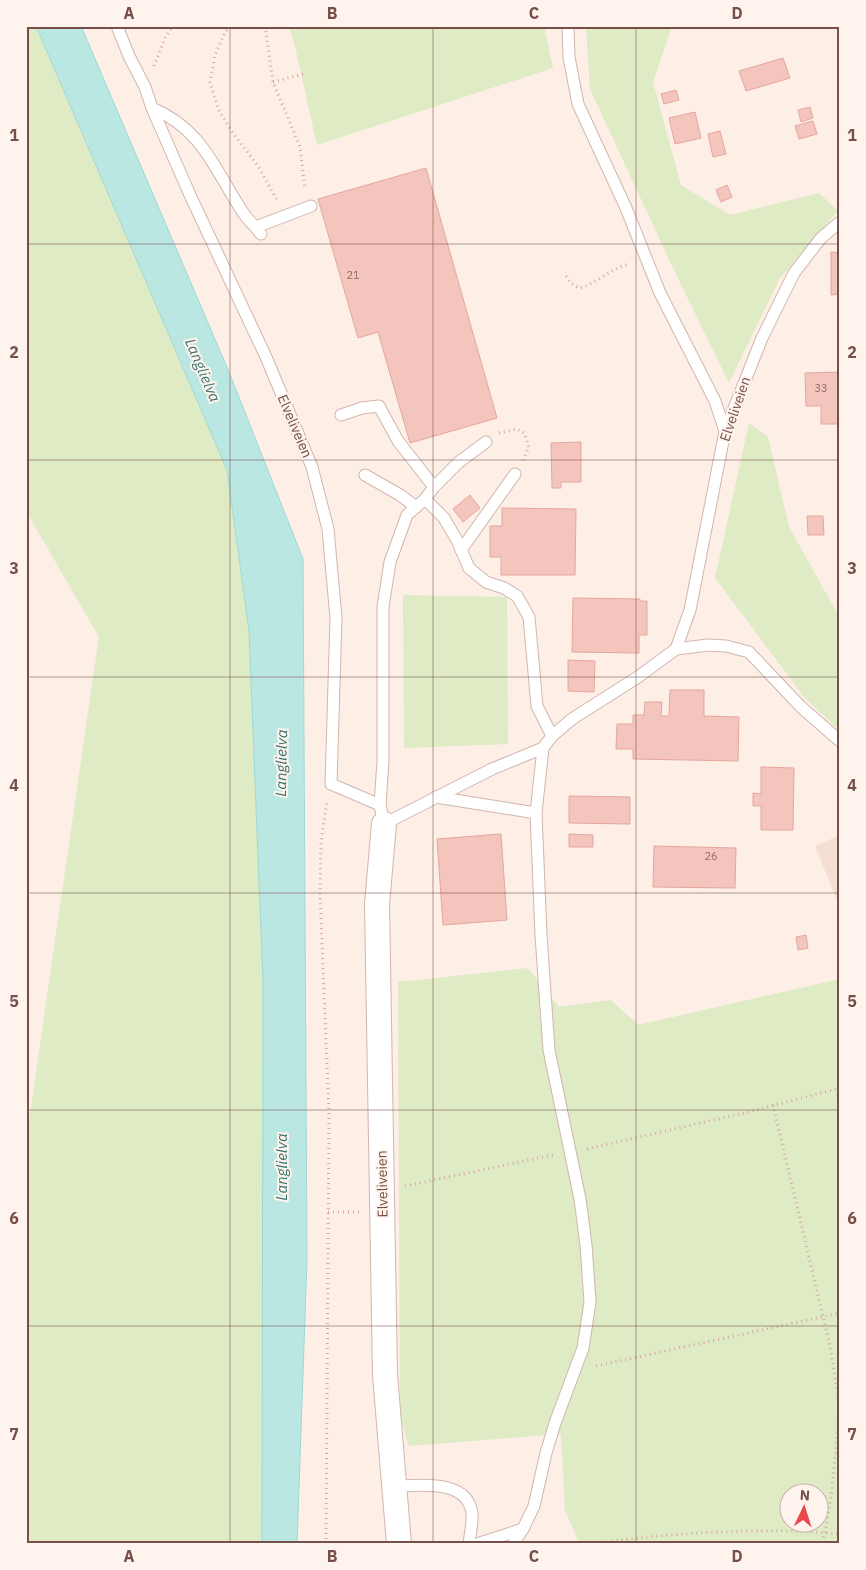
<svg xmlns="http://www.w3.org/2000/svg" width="866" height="1570" font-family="'IBM Plex Sans',sans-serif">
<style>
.residential{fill:#f5ded4}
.green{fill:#deebc4;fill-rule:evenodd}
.water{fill:#bae7e2;stroke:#a0d9d4}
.building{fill:#f3c5bd;stroke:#e6a69d}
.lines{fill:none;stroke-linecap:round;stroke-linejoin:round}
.lane-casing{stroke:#d1b6ae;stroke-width:13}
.street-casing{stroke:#d1b6ae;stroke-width:26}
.path{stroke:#d8a7a0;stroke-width:3;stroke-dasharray:1 4;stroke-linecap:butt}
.lane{stroke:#fff;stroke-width:11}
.street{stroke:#fff;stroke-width:24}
.grid{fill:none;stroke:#774f4a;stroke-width:1;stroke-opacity:0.55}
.labels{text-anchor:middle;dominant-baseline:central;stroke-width:4;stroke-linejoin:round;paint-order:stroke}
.number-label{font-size:11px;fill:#966c67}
.street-label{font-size:14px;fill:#774f4a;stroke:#fff3ed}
.water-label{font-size:15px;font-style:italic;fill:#3a7570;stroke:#fff3ed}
.neatline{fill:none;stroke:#774f4a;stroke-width:2}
.grid-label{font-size:16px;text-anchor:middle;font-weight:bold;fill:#774f4a}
</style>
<rect width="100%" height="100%" fill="#fdeee6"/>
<polygon class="residential" points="840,835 840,908 815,846"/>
<g class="green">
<polygon points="26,26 36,26 227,470 249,631 263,981 262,1544 26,1544 26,1141 99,637 26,511"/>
<polygon points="289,26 544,26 553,68 317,145 295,46"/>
<polygon points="586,26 672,26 653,82 681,185 730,215 819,193 838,211 780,278 729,383 673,268 590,89"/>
<polygon points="749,423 768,437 789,527 840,618 840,731 805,698 715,578"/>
<polygon points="403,595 507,597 508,744 404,748"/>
<path d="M528,968L559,1007L611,1000L638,1025L840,979V1544H580L565,1511L561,1434L409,1446L400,1417L398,982ZM788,1492H818V1522H788Z"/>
</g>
<polygon class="water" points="36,26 81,26 229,372 303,559 307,1261 297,1544 262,1544 263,981 249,631 227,470"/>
<g class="building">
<polygon points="783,58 790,78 746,91 739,71"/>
<polygon points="676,90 679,100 664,104 661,94"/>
<polygon points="810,107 813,118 801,122 798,110"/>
<polygon points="695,112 701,138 675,144 669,118"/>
<polygon points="813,121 817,134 799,139 795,126"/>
<polygon points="720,131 726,154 713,157 708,134"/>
<polygon points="426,168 497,418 410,443 378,332 358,338 318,199"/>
<polygon points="727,185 732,197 721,202 716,190"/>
<polygon points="831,252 840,253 840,294 831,295"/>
<polygon points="840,372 840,424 821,424 821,406 806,406 805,373"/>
<polygon points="581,442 581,482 561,482 561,488 552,488 551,443"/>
<polygon points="470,495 480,508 463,522 453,509"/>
<polygon points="502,508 576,509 575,575 501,575 501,557 490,557 490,526 502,526"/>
<polygon points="807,516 823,516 824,535 808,535"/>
<polygon points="573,598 640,599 640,601 647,601 647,635 639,635 639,653 572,652"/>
<polygon points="568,660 595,661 594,692 568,691"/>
<polygon points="670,690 704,690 704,716 739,717 738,761 633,759 633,749 616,749 617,724 633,724 633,715 644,715 645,702 662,702 661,716 669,716"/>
<polygon points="761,767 794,768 793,830 761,830 761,806 753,806 753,793 761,794"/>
<polygon points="569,796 630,797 630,824 569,823"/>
<polygon points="501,834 507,920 443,925 437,839"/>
<polygon points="569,834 593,835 593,847 569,847"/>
<polygon points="654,846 736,848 735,888 653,887"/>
<polygon points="806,935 808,948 798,950 796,937"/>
</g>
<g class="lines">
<defs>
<g id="lane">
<polyline points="117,26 129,56 145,87 152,108 190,195 266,357 312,467 328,529 336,618 331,784 380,805"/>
<polyline points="568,26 569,57 578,104 626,208 660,293 715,401 725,431"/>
<path d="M152,108C204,130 215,171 244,214C249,221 256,227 261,234"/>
<polyline points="256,227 311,206"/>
<polyline points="341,415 362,408 379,406 398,441 434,487"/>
<polyline points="486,442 459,462 434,487 425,499 407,515 390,562 383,607 383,761 380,805 384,824 492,769 543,748 552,736 572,719 638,677 676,649 690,610 725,431 762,338 794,273 821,238 840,222"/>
<polyline points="365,475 400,495 416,507"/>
<polyline points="425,499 444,518 458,542 469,568 486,582 504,588 517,596 529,617 537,706 552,736"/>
<polyline points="461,550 515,474"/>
<polyline points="676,649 708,645 726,646 749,652 801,707 840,741"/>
<polyline points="436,797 536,813"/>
<path d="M395,1486C419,1486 467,1478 472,1513C473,1522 470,1534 469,1544"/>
<polyline points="477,1544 523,1529"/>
<polyline points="513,1544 523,1529 534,1506 546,1453 555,1423 583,1348 590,1302 586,1245 580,1199 549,1050 541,935 536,813 543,748"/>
</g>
<polyline id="street" points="384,824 377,904 385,1375 399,1544"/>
</defs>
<use href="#lane" class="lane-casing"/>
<use href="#street" class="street-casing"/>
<g class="path">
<polyline points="230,26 224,34 215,55 210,82 218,109 233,133 258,166 277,200"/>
<polyline points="265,26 273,82 300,147 305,189"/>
<polyline points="154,66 165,38 173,26"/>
<polyline points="273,82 303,74"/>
<path d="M566,276L571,283L579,288C597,284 610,268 629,264"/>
<polyline points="499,433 517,429 524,433 529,447 523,461"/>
<polyline points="773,1105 830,1346 838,1395 839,1414 832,1489 825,1533 821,1544"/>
<polyline points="587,1149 748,1112 840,1088"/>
<polyline points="405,1186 553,1155"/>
<polyline points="328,1212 360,1212"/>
<polyline points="596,1366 840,1313"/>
<polyline points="326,1544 329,1114 320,894 321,843 327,800"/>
<path d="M592,1544C658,1534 727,1530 794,1531C809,1531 825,1533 840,1534"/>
</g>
<use href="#lane" class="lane"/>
<use href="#street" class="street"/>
</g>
<path class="grid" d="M230,26V1544M433,26V1544M636,26V1544M26,244H840M26,460H840M26,677H840M26,893H840M26,1110H840M26,1326H840"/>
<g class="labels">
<g class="number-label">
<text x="353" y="275">21</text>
<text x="821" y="388">33</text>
<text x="711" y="856">26</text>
</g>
<g class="street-label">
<text transform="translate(735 409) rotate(-71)">Elveliveien</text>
<text transform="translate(295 426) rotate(67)">Elveliveien</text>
<text transform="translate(382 1184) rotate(-91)">Elveliveien</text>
</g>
<g class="water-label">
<text transform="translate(203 370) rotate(67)">Langlielva</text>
<text transform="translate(281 763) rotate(-89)">Langlielva</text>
<text transform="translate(281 1167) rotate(-90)">Langlielva</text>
</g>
</g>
<rect width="866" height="1570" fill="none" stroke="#fff3ed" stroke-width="55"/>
<g transform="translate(804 1508) rotate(4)"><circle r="24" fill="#fff3ed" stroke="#c9b1ac"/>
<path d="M0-4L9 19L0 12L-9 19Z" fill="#e9494d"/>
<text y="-8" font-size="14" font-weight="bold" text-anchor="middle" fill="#774f4a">N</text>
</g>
<rect x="28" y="28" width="810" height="1514" class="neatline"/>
<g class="grid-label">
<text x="129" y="19">A</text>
<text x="332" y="19">B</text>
<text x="534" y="19">C</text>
<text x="737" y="19">D</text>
<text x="14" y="141">1</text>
<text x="852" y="141">1</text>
<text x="14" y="358">2</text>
<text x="852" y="358">2</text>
<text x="14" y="574">3</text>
<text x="852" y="574">3</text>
<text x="14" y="791">4</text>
<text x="852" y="791">4</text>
<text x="14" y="1007">5</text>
<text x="852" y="1007">5</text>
<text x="14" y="1224">6</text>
<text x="852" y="1224">6</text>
<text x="14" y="1440">7</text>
<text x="852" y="1440">7</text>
<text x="129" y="1562">A</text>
<text x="332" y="1562">B</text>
<text x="534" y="1562">C</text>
<text x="737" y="1562">D</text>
</g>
</svg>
